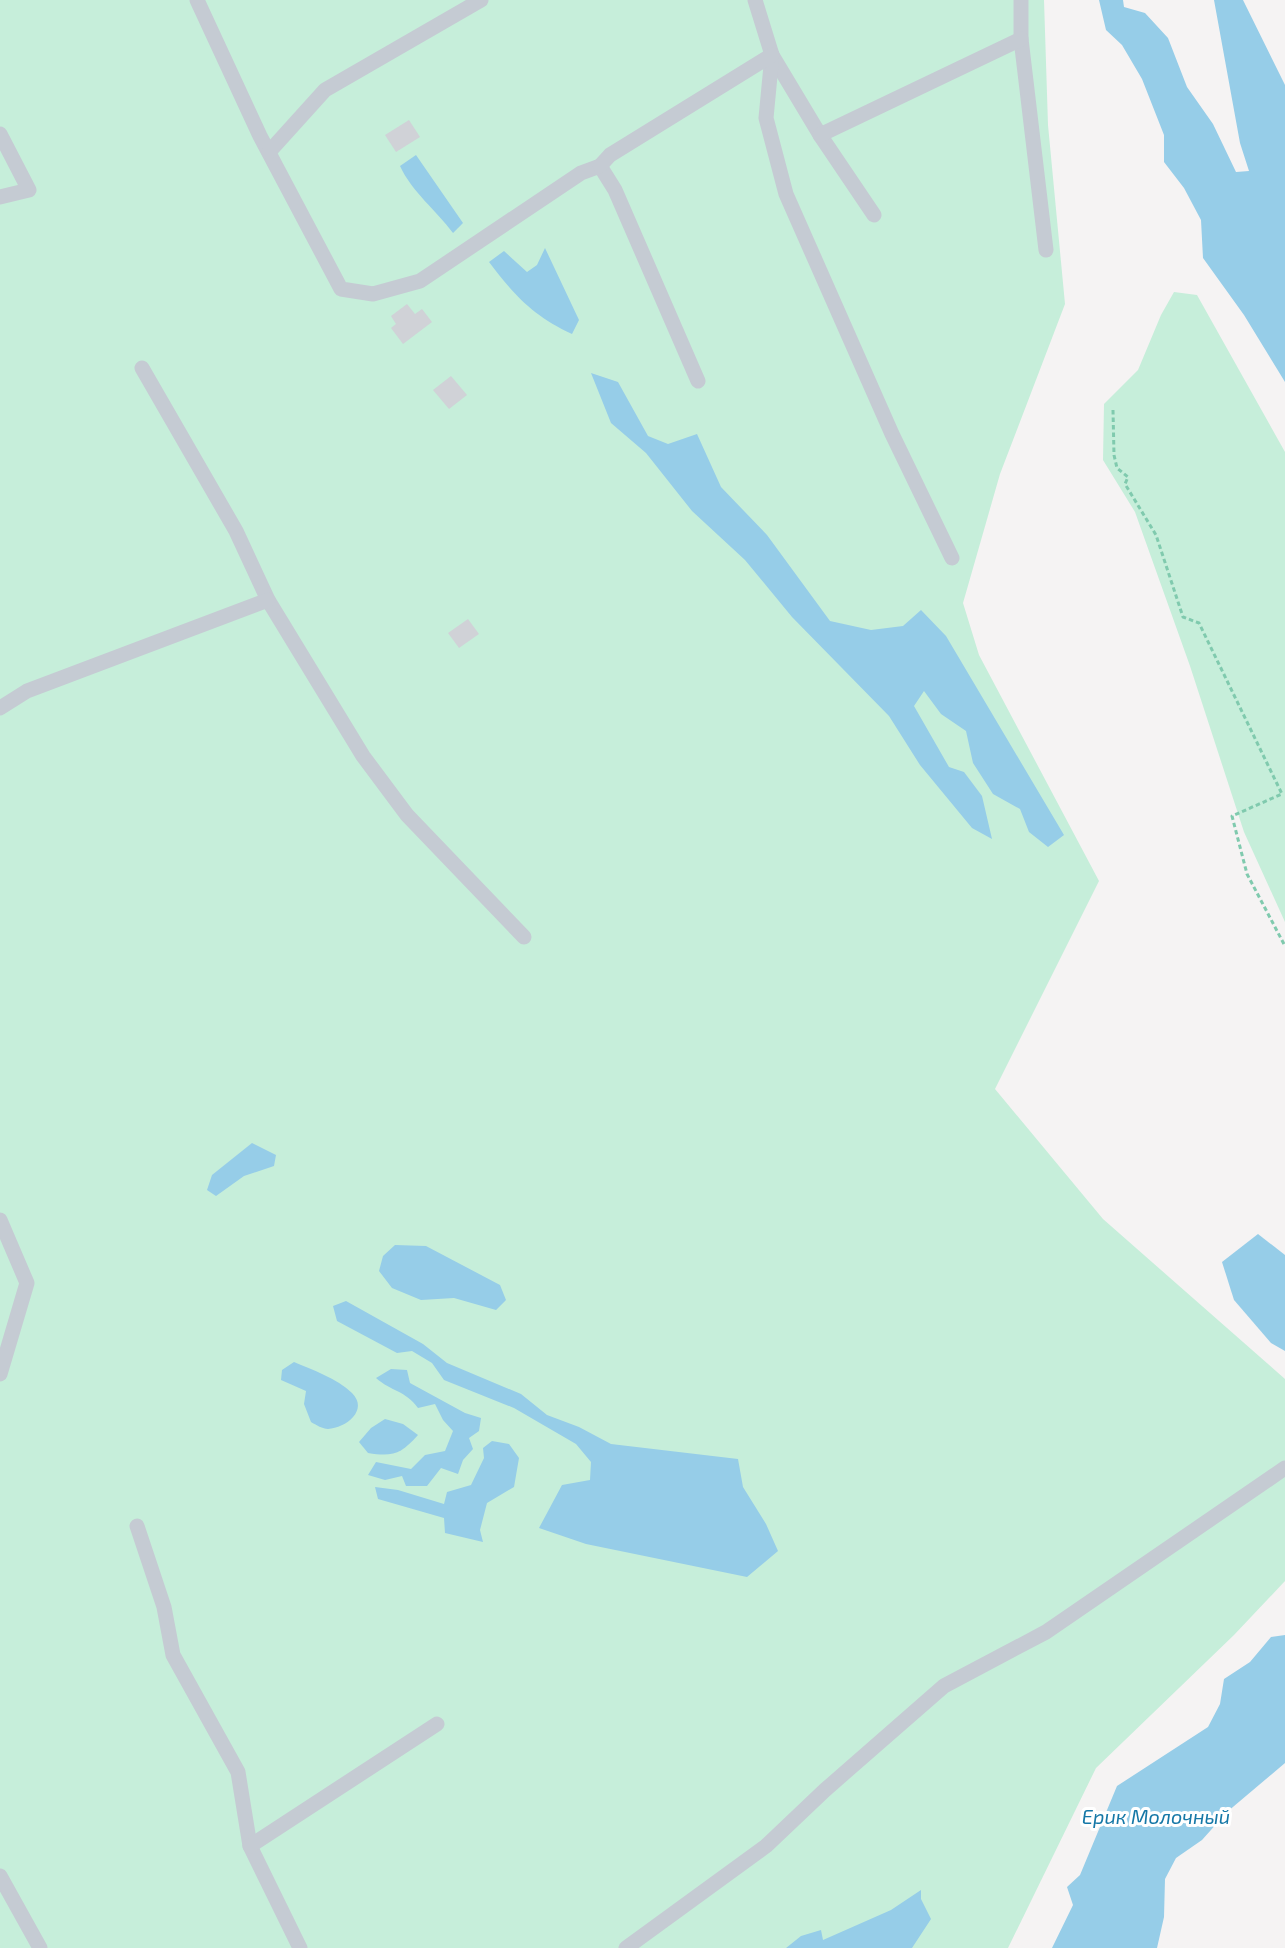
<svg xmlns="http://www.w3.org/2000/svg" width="1285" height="1948" font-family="'Exo 2',sans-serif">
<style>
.green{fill:#c6eeda}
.water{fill:#96cde8}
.building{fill:#d0d2d7}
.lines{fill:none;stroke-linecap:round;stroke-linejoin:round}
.path{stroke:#80caae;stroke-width:3;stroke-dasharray:4.5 3;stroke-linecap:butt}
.minor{stroke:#c5cbd3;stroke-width:15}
.labels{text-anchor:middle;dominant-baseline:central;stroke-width:6;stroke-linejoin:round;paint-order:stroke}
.water-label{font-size:20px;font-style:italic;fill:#1678a7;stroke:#fff}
</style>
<rect width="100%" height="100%" fill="#f5f3f3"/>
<g class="green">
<polygon points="0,0 1044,0 1048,125 1065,304 1000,474 963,603 979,655 1099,881 995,1089 1103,1219 1285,1379 1285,1581 1234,1635 1096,1768 1008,1948 0,1948"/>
<polygon points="1174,292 1197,295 1285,452 1285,922 1244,832 1190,666 1135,512 1103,460 1104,404 1138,370 1161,315"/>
</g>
<g class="water">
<polygon points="1099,0 1123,0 1124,7 1145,13 1168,38 1187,87 1213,124 1236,172 1249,171 1240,143 1214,0 1243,0 1285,85 1285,382 1244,315 1203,258 1201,220 1184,188 1164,162 1164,135 1142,79 1122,45 1106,30"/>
<path d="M416,155L463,223L453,233C436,210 412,192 400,166Z"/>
<path d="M545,248L579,320L572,334C533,316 514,295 489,262L504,251L527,272L537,265Z"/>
<polygon points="591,373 618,382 648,436 668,444 697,434 721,487 767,535 830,621 871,630 903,626 921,610 946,636 1064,835 1048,847 1029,832 1020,809 993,794 973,763 966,731 941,714 924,691 914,706 949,767 964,772 982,796 992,839 972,828 920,765 889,716 792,617 745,560 692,511 646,453 611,423"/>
<polygon points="252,1143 276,1155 274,1166 244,1176 216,1196 207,1190 212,1175"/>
<polygon points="1258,1234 1285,1255 1285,1351 1271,1343 1234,1300 1222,1262"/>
<polygon points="395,1245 426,1246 500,1285 506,1300 496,1310 454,1298 421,1300 392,1288 379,1271 383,1256"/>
<polygon points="346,1301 423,1344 447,1363 521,1394 547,1415 579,1427 611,1444 738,1459 743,1487 766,1524 778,1551 747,1577 586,1544 539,1528 562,1485 590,1480 591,1462 576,1444 514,1408 444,1380 432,1363 412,1351 397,1353 337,1321 333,1306"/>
<path d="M294,1362C312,1370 337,1378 352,1393C369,1410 346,1428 328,1429C323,1429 316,1425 311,1422L304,1404L306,1391L281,1380L282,1370Z"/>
<path d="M391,1369L407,1370L410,1383L465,1413L481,1418L479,1431L469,1438L473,1449L463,1460L458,1474L441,1468L427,1486H406L402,1476L385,1480L368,1475L376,1462L411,1469L425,1455L445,1451L453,1431L443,1420L435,1404L418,1408C405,1390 392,1392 376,1378Z"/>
<path d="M385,1419L403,1424L418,1435C401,1454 393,1457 368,1453L359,1442L371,1428Z"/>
<polygon points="492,1441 509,1444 519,1458 514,1487 487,1503 480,1530 483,1542 445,1533 444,1518 378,1499 375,1487 398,1490 444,1504 447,1492 471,1485 484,1458 483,1448"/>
<polygon points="1285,1635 1285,1763 1227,1812 1202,1840 1176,1858 1165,1879 1164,1917 1157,1948 1052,1948 1073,1905 1067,1887 1080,1875 1117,1786 1208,1727 1220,1704 1224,1679 1250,1662 1271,1637"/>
<polygon points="921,1890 921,1899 931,1919 912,1948 786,1948 801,1936 821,1930 823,1940 891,1910"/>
</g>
<g class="building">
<polygon points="409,120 420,137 396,152 385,135"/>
<polygon points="407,304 415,314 422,309 432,322 403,344 391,328 396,324 391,316"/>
<polygon points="451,376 467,395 449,409 433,390"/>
<polygon points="468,619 479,634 459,648 448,633"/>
</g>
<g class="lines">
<polyline class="path" points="1113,410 1114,455 1117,468 1128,477 1125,484 1156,535 1183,617 1199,623 1282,794 1232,816 1247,874 1285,946"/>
<g class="minor">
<polyline points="197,0 260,136 341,289 373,294 420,281 581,173 600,166 615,190 698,381"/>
<polyline points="755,0 772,55 820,135 874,215"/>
<polyline points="1021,0 1021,39 1046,250"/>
<polyline points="772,55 766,118 786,194 892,434 952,558"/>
<polyline points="0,134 29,190 0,197"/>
<polyline points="820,135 1021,39"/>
<polyline points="269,152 325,90 481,0"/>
<polyline points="600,166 610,155 772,55"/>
<polyline points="142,368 236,531 268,600 363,756 407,815 524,937"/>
<polyline points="0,708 27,691 268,600"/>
<polyline points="0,1220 27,1283 0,1374"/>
<polyline points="137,1526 164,1607 173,1655 238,1772 250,1846 300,1948"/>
<polyline points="250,1846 437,1724"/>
<polyline points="0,1876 40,1948"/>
<polyline points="626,1948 766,1846 825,1790 944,1686 1046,1632 1285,1468"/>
</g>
</g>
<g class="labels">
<g class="water-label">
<text x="1156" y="1816">Ерик Молочный</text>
</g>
</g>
</svg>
